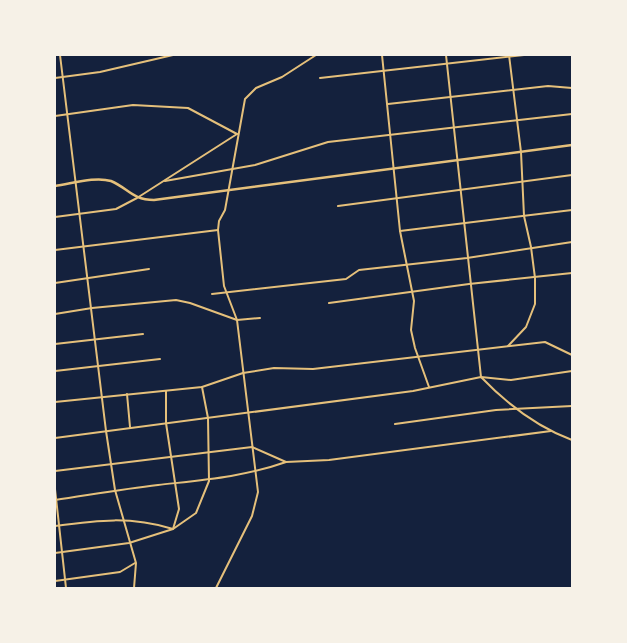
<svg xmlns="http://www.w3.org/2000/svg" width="627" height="643" font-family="'Public Sans',sans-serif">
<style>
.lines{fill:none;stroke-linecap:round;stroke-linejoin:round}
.minor{stroke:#e5c07b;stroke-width:2}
.tertiary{stroke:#e5c07b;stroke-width:2}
.primary{stroke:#e5c07b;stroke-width:2.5}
</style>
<rect width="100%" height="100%" fill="#14213d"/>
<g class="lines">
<g class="minor">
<polyline points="60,55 106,431 115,490 136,563 134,588"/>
<polyline points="382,55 400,231 414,301 411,330 415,348 429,387"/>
<path d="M446,55L481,377C506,403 537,427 572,440"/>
<polyline points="55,78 100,72 173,55"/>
<polyline points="320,78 524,55"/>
<polyline points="388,104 548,86 572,88"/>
<polyline points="55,116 133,105 188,108 237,134"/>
<polyline points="165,181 255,165 328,142 572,114"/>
<polyline points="338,206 572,175"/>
<polyline points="55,217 116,209 137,198 237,134"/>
<polyline points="400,231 572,210"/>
<polyline points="55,250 218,230"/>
<polyline points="55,283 149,269"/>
<polyline points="212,294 346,279 359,270 467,258 572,242"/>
<polyline points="329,303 469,284 572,273"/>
<polyline points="55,314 92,308 176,300 190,303 237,320 260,318"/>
<polyline points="55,344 143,334"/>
<polyline points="508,346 526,327 535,304 535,278 531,247 524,216 521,152 509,55"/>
<polyline points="55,371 160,359"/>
<polyline points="243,373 274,368 313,369 545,342 572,355"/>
<polyline points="127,394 130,427"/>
<polyline points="395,424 496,410 572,406"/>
<polyline points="55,438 413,391 481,377 511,380 572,371"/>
<polyline points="55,471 252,447 286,462 329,460 551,431"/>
<polyline points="55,489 66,588"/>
<path d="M55,500C89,495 123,489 158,485C202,480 244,477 286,462"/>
<path d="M55,526C99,520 130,516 173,529L196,513L209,481L208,418L202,387"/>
<polyline points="55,553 129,543 173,529 179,509 166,423 166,391"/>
<polyline points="55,581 120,572 135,563"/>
<polyline points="216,588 252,516 258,492 237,320 224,286 218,230 219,221 225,210 245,99 256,88 282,77 316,55"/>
</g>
<polyline class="tertiary" points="55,402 202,387 243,373"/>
<path class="primary" d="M55,186C71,184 95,176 111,181C128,188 132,200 154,200L572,145"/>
</g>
<rect width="627" height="643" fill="none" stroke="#f6f1e7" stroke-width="112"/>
</svg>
